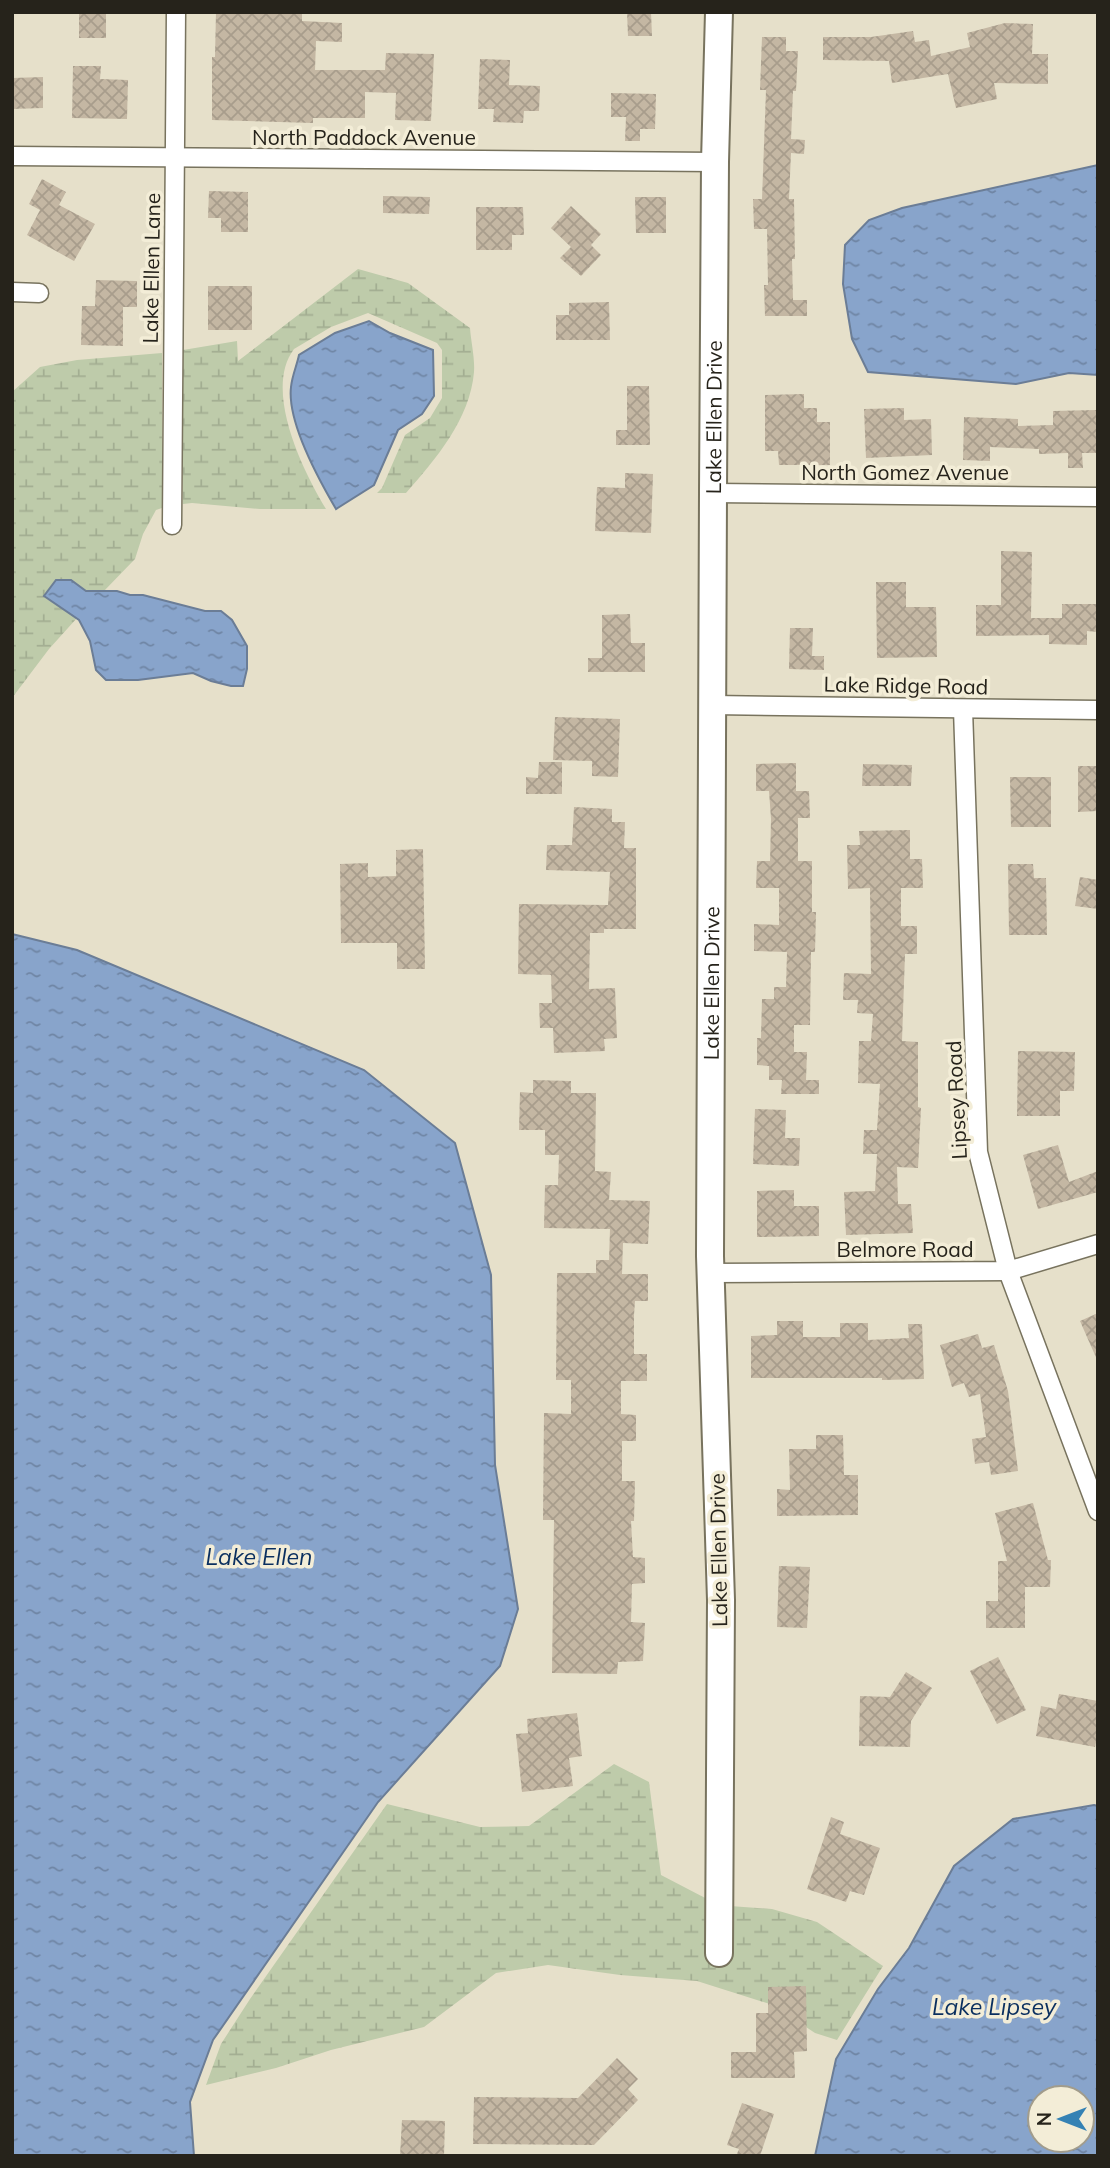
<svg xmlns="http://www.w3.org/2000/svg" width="1110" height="2168" font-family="Mulish,sans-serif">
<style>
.wetland{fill:url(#wetland-marsh)}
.water{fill:url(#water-ripples);stroke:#6b7d96;stroke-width:2;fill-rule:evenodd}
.building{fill:url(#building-cross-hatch)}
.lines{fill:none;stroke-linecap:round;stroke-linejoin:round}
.street-casing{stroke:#78735e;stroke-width:21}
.secondary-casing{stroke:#78735e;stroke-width:30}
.street{stroke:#fff;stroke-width:18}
.secondary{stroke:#fff;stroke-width:26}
.labels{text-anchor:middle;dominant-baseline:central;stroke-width:7;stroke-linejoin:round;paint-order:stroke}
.street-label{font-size:21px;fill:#26231b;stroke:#f3edd7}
.water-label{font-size:23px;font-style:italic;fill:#0a2f5f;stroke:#f3edd7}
</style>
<defs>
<pattern id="wetland-marsh" width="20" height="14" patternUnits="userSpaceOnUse" patternTransform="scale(1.75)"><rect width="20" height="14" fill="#becbaa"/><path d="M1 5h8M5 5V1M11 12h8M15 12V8" fill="none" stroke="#a3ae92"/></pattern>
<pattern id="water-ripples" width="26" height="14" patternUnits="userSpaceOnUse" patternTransform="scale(1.75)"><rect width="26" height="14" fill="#88a4cb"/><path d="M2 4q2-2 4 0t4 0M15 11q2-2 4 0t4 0" fill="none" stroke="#6f85a4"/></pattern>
<pattern id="building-cross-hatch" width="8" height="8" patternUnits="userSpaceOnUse" patternTransform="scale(1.75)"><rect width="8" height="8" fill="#c4b7a3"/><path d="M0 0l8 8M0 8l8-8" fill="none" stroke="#a89d8c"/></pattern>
</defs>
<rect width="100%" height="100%" fill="#e6e0ca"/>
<g class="wetland">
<path d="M358,269L408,283L470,328C471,342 475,358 474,372C470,419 436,459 406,493H377L382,488L405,435L430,418L442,398V350L437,343L368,313L331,327L294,349C263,390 303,471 326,509H260L192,503L183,504V350L237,341L238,361Z"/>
<polygon points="162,353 162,508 156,510 143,534 135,559 103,592 86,591 71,580 44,597 77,618 49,649 12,698 12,392 40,367 77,360"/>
<polygon points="614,1764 649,1782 661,1875 709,1900 709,1963 729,1962 730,1906 772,1909 817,1922 883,1966 837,2040 815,2033 773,2005 697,1981 620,1975 548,1965 496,1973 424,2027 331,2050 276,2068 206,2085 221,2044 250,1999 387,1804 480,1827 529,1826"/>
</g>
<g class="water">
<polygon points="1098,165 1098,375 1069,373 1016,384 868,372 852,339 843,284 845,245 869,220 902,208"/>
<path d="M369,321L390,333L433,350L434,396L422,414L398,430L374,485L336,509C319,480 287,421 291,387C292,376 297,365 299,355L335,333Z"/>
<polygon points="56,580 71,580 86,591 117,591 130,595 143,595 205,611 221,611 232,620 247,646 247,669 243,686 231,686 211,681 193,673 138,680 106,680 96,670 90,641 79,620 44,596"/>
<polygon points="12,934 77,950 364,1070 455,1143 491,1275 495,1465 518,1609 500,1666 378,1802 213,2040 190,2102 194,2156 12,2156"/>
<path d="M1094,1805L1098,1806V2156H815L836,2059L878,1989L909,1948L954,1866L1013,1819ZM1082,2098V2140H1040V2098Z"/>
</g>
<g class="building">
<rect x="79" y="12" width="27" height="26"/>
<polygon points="216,12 302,12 302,21 342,23 342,42 316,41 315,70 385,70 386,53 434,54 431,121 395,120 396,93 365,92 365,118 313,118 313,123 212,120 212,57 215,57"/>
<polygon points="627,12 651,12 652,36 628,36"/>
<polygon points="1005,23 1033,24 1032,54 1048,54 1048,84 994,83 997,99 956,108 948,74 892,83 889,61 823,60 823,37 871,37 913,31 915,42 929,40 931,56 970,47 967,33"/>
<polygon points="762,37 786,37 786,51 798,51 796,91 793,91 791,139 805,140 804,154 791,153 789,199 794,199 795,259 792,259 793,300 807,300 807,316 765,316 764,285 768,285 767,229 754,229 753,199 762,199 766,90 760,90"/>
<polygon points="480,59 510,60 509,85 540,86 539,111 524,111 523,123 493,122 494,109 478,109"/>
<polygon points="73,66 101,66 100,79 128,80 127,119 72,118"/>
<polygon points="43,77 43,108 12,109 12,78"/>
<polygon points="611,93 656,94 655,129 640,129 640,141 625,141 626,117 611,117"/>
<polygon points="42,179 66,192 59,205 95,224 74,261 27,235 40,210 29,204"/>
<polygon points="209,191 248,192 248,232 221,232 221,218 208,218"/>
<polygon points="383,196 430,197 429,214 383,213"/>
<polygon points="635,197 666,197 666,233 636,233"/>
<polygon points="571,206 601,234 591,245 601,255 581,276 560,258 571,247 551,228"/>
<polygon points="476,207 523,207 524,235 512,235 512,250 476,250"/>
<polygon points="96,280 137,281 137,307 123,307 123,346 81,345 82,306 95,306"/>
<rect x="208" y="286" width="44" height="44"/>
<polygon points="609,302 610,340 556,340 556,315 569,315 569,303"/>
<polygon points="627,386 649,386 650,445 616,445 616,430 627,430"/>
<polygon points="804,394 804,408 817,408 817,422 830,422 830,465 779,465 778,451 765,451 765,395"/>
<polygon points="904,408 904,420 931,419 932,455 866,458 864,409"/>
<polygon points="1096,410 1098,453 1082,453 1083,468 1068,468 1068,453 1039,454 1039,449 990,447 990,461 963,460 964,417 1018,419 1018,426 1053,425 1053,411"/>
<polygon points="625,473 653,474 651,533 595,531 597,487 625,488"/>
<polygon points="1001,551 1032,552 1031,618 1062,618 1062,604 1098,604 1098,632 1087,631 1087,645 1049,644 1049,635 976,636 976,605 1001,605"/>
<polygon points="876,582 906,582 906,607 936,607 937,657 877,658"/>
<polygon points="630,614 631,643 645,643 645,672 588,672 588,658 602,658 602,615"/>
<polygon points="790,628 813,628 812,656 824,656 824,670 789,669"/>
<polygon points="555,717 620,719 618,777 592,776 592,761 553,760"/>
<polygon points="539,762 562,762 562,794 526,794 526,777 538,778"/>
<polygon points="796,763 796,791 809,791 810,818 798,818 798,861 812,861 812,912 816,912 815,952 811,952 810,1025 794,1025 794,1052 807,1052 806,1080 819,1080 819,1094 781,1094 782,1080 769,1080 769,1066 757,1065 757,1038 761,1038 762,999 774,999 774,987 786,987 787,952 754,951 754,924 779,925 779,888 756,888 757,861 770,861 771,819 769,791 756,791 756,764"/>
<polygon points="863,764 912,765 911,786 862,786"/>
<polygon points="1078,766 1098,766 1098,811 1078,812"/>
<polygon points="1010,777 1051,777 1051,827 1011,827"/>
<polygon points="574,807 612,809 612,822 625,822 624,848 636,848 636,929 604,929 604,933 590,933 589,989 615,988 617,1038 604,1039 605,1051 554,1053 553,1028 540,1028 539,1003 552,1003 551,975 518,974 519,904 608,905 610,872 546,870 547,845 572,845"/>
<polygon points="910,830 910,859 922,859 923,888 901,888 901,926 917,926 917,954 905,954 902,1041 918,1042 918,1107 921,1108 918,1168 897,1167 898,1204 911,1204 913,1233 846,1235 844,1192 875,1191 877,1154 863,1154 864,1130 877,1130 880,1084 858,1083 859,1041 871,1041 873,1014 857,1013 858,1000 843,1000 844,973 871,974 870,888 848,889 847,845 860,845 859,831"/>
<polygon points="423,849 425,969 397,969 397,943 341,943 340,864 368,863 368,877 396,876 396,850"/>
<polygon points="1008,864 1033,864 1034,878 1046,878 1047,935 1009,935"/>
<polygon points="1080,877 1098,880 1098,909 1075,906"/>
<polygon points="1018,1051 1075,1052 1074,1091 1060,1091 1060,1116 1017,1116"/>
<polygon points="533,1080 571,1081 571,1093 596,1093 595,1171 611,1172 609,1200 650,1201 648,1244 623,1243 622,1274 648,1274 648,1301 635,1301 634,1315 634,1354 647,1354 647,1381 621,1381 621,1414 636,1415 636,1441 622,1441 622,1481 635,1481 634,1521 631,1521 633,1557 645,1558 645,1583 632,1584 631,1622 645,1623 643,1661 618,1662 617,1674 552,1673 554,1520 543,1520 544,1413 571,1414 571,1380 556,1380 557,1273 596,1273 596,1260 609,1260 610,1229 544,1228 545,1185 558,1185 559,1155 545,1155 545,1130 519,1130 520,1092 533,1093"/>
<polygon points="755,1109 786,1110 785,1138 800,1138 799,1166 753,1164"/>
<polygon points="1058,1145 1069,1182 1098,1171 1098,1192 1038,1209 1023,1155"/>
<polygon points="794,1190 794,1206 819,1206 819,1236 757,1237 757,1191"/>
<polygon points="1098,1313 1098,1362 1080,1321"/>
<polygon points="777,1321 803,1321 803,1337 840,1337 840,1323 868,1323 868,1340 909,1338 908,1324 922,1324 924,1379 882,1380 882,1378 751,1378 751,1336 777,1335"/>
<polygon points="978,1334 982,1348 994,1345 1008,1391 1018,1471 991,1475 989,1462 975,1464 972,1439 986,1437 980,1394 969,1397 964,1383 952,1387 940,1345"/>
<polygon points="816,1435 843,1435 844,1475 858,1475 858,1515 777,1516 777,1489 790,1490 789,1449 816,1449"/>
<polygon points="1033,1503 1048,1560 1051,1560 1050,1587 1025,1587 1025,1628 986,1628 986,1601 998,1601 998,1561 1007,1561 995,1513"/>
<polygon points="779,1566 810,1567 807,1628 777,1627"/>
<polygon points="998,1657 1026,1710 997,1724 970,1671"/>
<polygon points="906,1672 932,1688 911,1721 910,1747 859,1746 860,1696 890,1697"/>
<polygon points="1059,1694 1098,1701 1098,1733 1095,1747 1036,1736 1041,1706 1056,1709"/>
<polygon points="577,1713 582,1756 569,1758 573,1786 522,1792 516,1734 528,1733 527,1719"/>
<polygon points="831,1817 844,1822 840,1834 880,1848 864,1895 850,1891 846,1902 807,1889"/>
<polygon points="806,1986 807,2051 794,2052 795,2078 731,2078 731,2052 756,2052 756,2013 768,2013 768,1987"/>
<polygon points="617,2058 638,2079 628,2089 638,2100 594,2145 473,2144 474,2097 578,2098"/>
<polygon points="742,2103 774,2114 760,2156 736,2156 739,2149 727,2145"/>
<polygon points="402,2120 445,2121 444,2156 400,2156"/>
</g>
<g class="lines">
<defs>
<g id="street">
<polyline points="12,156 715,162"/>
<polyline points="12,292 39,293"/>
<polyline points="713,493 1098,497"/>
<polyline points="172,525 176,12"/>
<polyline points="713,705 1098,710"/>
<polyline points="963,709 978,1152 1008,1271 1098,1511"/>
<polyline points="710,1273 1008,1271 1098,1244"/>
</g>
<g id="secondary">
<path id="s1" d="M719,1953L721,1600L710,1256L713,493L715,162L719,12"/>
</g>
</defs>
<use href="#street" class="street-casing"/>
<use href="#secondary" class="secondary-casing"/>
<use href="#street" class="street"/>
<use href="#secondary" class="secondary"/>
</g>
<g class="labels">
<g class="street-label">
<text x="364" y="137">North Paddock Avenue</text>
<text transform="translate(151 268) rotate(-89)">Lake Ellen Lane</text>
<text stroke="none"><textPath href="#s1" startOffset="1536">Lake Ellen Drive</textPath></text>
<text x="905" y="472">North Gomez Avenue</text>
<text transform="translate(906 685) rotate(1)">Lake Ridge Road</text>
<text stroke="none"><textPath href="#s1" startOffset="970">Lake Ellen Drive</textPath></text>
<text transform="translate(956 1100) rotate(-93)">Lipsey Road</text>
<text x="905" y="1249">Belmore Road</text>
<text transform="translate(718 1550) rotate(-91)">Lake Ellen Drive</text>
</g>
<g class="water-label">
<text x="259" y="1556">Lake Ellen</text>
<text x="994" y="2006">Lake Lipsey</text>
</g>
</g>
<rect width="1110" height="2168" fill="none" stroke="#26231b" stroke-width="28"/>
<g transform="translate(1061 2119) rotate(270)"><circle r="33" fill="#f3edd7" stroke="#a19c8c" stroke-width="2"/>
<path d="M0-5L12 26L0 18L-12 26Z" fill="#3582b4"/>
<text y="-10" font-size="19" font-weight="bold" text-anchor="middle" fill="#26231b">N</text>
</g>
</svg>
